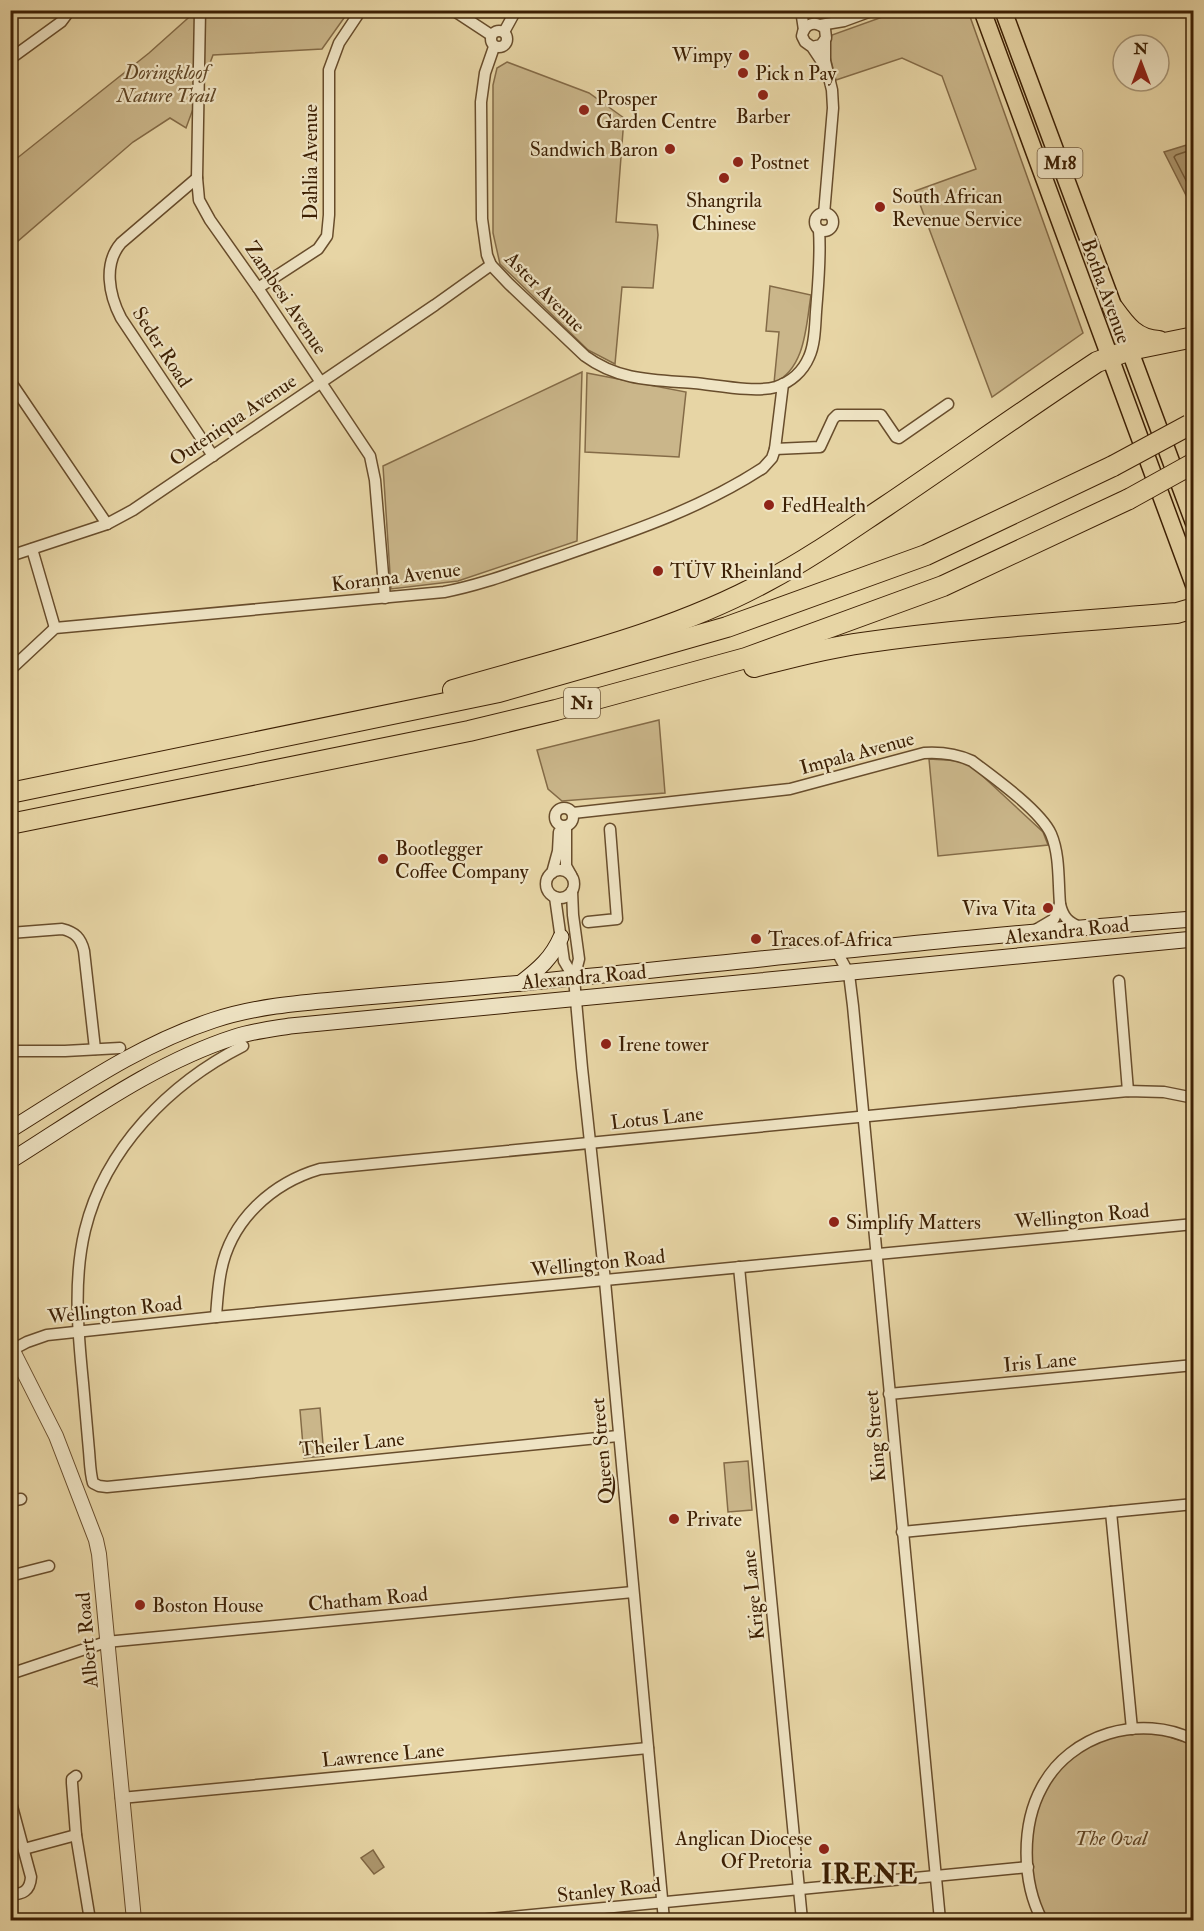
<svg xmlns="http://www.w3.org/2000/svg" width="1204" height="1931" font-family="'IM FELL Double Pica',serif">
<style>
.green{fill:#cab68a;stroke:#846b47;stroke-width:1.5}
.water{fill:#ad976e;stroke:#806744;stroke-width:1.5}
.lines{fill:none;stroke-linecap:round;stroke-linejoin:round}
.shore{stroke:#755c39;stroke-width:1.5}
.minor-casing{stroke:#684d2c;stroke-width:13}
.tertiary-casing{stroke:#684d2c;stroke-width:16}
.secondary-casing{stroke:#3d2004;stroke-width:17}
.primary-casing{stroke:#3d2004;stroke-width:19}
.motorway-casing{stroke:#3d2004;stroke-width:22}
.minor{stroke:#efe4c4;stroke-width:10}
.tertiary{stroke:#efe4c4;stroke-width:14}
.secondary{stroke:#efe4c4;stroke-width:15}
.primary{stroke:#e7d5a5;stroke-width:16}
.motorway{stroke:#e7d5a5;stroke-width:20}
.motorway-bridge-casing{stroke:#3d2004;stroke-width:22;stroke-linecap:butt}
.motorway-bridge{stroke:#e7d5a5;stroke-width:20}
.poi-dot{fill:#8f2418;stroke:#efe4c4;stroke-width:2}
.labels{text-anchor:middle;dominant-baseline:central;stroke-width:4.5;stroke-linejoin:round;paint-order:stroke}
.shield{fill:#efe4c4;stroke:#725b3e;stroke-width:1.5}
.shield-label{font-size:18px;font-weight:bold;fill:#3d2004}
.poi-label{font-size:20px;fill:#3d2004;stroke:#efe4c4;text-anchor:start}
.park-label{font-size:20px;font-style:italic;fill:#604626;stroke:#efe4c4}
.street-label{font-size:20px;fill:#3d2004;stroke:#efe4c4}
.district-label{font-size:26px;font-weight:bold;letter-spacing:1.5px;fill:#3d2004;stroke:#efe4c4}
</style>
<rect width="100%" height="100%" fill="#e7d5a5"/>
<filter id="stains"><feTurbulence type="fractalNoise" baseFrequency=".00333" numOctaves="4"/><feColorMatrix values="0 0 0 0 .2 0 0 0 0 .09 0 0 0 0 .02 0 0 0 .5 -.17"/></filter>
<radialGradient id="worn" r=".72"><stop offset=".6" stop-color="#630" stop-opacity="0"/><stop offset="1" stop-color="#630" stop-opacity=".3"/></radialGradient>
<g class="green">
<polygon points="196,11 349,11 322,49 213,55 186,128 170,118 133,142 11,247 11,163 149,53"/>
<polygon points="899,11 968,11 1083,333 992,397 915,191 976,169 942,76 902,58 836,80 828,49 832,35"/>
<polygon points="507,62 589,93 624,118 616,222 657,225 658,235 653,288 622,287 615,364 588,350 500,264 493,233 493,85 497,68"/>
<path d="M770,286L811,295C806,325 806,368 774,383L779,332L766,331Z"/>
<polygon points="582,372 577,541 458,581 391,589 383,466"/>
<polygon points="587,373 686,392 679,457 585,452"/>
<polygon points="659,720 665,793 562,801 548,789 537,750"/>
<polygon points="929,759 962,761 975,769 1043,832 1048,845 938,856"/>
<polygon points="320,1408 324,1456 304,1458 300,1410"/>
<polygon points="748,1461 752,1510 728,1512 724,1463"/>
<polygon points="1132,1732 1161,1734 1193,1745 1193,1920 1042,1920 1031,1878 1032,1814 1056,1771 1080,1750 1104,1739"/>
</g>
<g class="water">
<polygon points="1193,143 1194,143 1193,209 1164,152"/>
<polygon points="373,1850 384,1867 374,1874 361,1858"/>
</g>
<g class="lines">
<polyline class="shore" points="1194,149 1176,155 1174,157 1194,196"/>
<defs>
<g id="minor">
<polyline points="200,10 197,178 199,200 210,220 258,288 370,456 375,480 385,598"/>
<polyline points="453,10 491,35"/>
<polyline points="801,10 804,30"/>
<polyline points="820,25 844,21 874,10"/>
<circle cx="499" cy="39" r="8"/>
<polyline points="504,32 516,10"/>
<path d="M494,47L485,73L481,102L482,219L487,255L491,265L509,284L585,356C619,381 654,380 694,383C716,385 755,393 776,387C791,382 803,371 809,357C815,344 815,327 816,312C818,285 821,258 819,230"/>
<path d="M812,47L821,45L826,38L825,29C816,20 804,23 802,36L805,42L812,47L824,65"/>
<polyline points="10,59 61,22 70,10"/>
<path d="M197,178L121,243C103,264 109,295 121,318L213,456"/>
<circle cx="824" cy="222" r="9"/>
<polyline points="824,214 833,108 832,90 825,61 825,40"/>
<polyline points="258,288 318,249 327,236 329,215 329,70 339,43 361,10"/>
<polyline points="10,381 107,524"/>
<polyline points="775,449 820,447 833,419 837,415 881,415 896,437 899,438 948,404"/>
<polyline points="32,549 55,628"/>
<polyline points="10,556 107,524 133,510 435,305 491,265"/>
<path d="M10,670L55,628L444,592C481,585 517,571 553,559C625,534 699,510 763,468L772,458L775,449L783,384"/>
<circle cx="564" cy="817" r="9"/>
<path d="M573,813L790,789L924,753C940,752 957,754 972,761C992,776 1041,811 1051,834C1060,855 1058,882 1060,904C1063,917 1068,922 1080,927"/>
<polyline points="566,826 566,866 571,875"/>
<circle cx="560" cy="884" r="14"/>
<polyline points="552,873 558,851 559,832"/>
<polyline points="572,891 573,915 579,959 574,978 582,1068 605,1281 664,1920"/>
<polyline points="555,897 564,961 574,978"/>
<polyline points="588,922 617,919 610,829"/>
<polyline points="1037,929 1054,919 1060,904"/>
<path d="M10,933L62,929C75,932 81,938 84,951L95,1049"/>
<polyline points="837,952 849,974 853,1006 940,1920"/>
<polyline points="1119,981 1128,1091"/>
<path d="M243,1046C170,1083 105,1148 85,1230C73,1280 78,1333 83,1383C85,1406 87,1429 89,1451C90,1462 90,1473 93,1483L99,1486L107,1487L618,1436"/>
<polyline points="10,1051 65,1051 120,1048"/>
<polyline points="739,1267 802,1920"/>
<path d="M216,1317C217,1302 218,1286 221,1271C231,1220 272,1183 320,1169L1128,1091L1164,1092L1194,1098"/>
<polyline points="10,1351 27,1342 47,1335 216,1317 1194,1224"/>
<polyline points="889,1394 1194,1365"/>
<polyline points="10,1501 21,1499"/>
<polyline points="1111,1512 1132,1729"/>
<polyline points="902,1532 1194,1504"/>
<polyline points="10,1576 49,1566"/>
<polyline points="10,1674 106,1642 633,1592"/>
<polyline points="76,1776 72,1779 72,1783 76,1835 90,1920"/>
<polyline points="121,1798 648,1748"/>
<path d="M10,1799L31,1877C30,1891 23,1894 10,1895"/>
<polyline points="24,1849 76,1835"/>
<polyline points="480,1920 1028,1867"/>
<path d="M1042,1920C1022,1882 1021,1825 1042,1787C1070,1734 1141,1713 1194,1740"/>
</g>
<polyline id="tertiary" points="10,1345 56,1436 96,1540 99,1554 134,1920"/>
<g id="secondary">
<path d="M521,983C539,969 552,958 561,937"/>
<path d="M10,1130C76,1089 140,1044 214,1020C263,1004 314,1002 365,997C424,992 483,987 542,981C759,960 976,935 1194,919"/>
<path d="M10,1161C82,1116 154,1063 235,1037C253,1031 271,1029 290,1026C591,997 892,970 1194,939"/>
</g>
<g id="primary">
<polyline points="982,10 1194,585"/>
<polyline points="1003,10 1194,523"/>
</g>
<g id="motorway">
<path d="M1113,308C1126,326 1136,340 1159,341"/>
<path d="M754,667C789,658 825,648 862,643C966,628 1072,622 1177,613L1194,608"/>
<path d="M453,690C559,659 670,634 767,581C809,559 847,532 886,506C957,458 1026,409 1097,362L1130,350L1194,337"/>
<polyline points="10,793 499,692 727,627 926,555 1113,466"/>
<polyline points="10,824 469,731 556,710 746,658 943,586 1129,499"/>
</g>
</defs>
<use href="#minor" class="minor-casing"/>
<use href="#tertiary" class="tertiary-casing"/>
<use href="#secondary" class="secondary-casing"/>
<use href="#primary" class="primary-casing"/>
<use href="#motorway" class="motorway-casing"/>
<use href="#minor" class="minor"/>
<use href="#tertiary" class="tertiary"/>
<use href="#secondary" class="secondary"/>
<use href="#primary" class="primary"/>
<use href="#motorway" class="motorway"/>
<defs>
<g id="motorway-bridge">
<polyline points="1113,466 1189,425"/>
<polyline points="1129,499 1194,463"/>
</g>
</defs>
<use href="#motorway-bridge" class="motorway-bridge-casing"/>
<use href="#motorway-bridge" class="motorway-bridge"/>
</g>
<g class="poi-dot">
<circle cx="744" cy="55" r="6"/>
<circle cx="743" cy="73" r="6"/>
<circle cx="763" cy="95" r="6"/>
<circle cx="584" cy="110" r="6"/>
<circle cx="670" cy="149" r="6"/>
<circle cx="738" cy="162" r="6"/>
<circle cx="724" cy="178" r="6"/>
<circle cx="880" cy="207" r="6"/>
<circle cx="769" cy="505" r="6"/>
<circle cx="658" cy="571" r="6"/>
<circle cx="383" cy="859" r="6"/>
<circle cx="1048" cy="908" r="6"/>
<circle cx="756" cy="939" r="6"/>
<circle cx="606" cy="1044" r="6"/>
<circle cx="834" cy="1222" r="6"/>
<circle cx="674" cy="1519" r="6"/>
<circle cx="140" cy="1605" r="6"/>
<circle cx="824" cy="1849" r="6"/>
</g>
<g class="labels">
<g class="shield">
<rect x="1037.5" y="148" width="45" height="30" rx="4.5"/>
<rect x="564" y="688" width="36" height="30" rx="4.5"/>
</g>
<g class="shield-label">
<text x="1060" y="163">M18</text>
<text x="582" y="703">N1</text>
</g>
<g class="poi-label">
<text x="732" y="55" text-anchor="end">Wimpy</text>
<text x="755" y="73">Pick n Pay</text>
<text x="596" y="98">Prosper<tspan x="596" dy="23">Garden Centre</tspan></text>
<text x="763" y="116" text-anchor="middle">Barber</text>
<text x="658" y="149" text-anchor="end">Sandwich Baron</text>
<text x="750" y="162">Postnet</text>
<text x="892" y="196">South African<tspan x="892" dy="23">Revenue Service</tspan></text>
<text x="724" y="200" text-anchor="middle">Shangrila<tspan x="724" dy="23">Chinese</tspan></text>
<text x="781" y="505">FedHealth</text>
<text x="670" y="571">TÜV Rheinland</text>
<text x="395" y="848">Bootlegger<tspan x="395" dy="23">Coffee Company</tspan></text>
<text x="1036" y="908" text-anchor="end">Viva Vita</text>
<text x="768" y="939">Traces of Africa</text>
<text x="618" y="1044">Irene tower</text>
<text x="846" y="1222">Simplify Matters</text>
<text x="686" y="1519">Private</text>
<text x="152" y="1605">Boston House</text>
<text x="812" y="1838" text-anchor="end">Anglican Diocese<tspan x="812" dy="23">Of Pretoria</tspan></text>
</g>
<g class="park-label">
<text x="166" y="72">Doringkloof<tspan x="166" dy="23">Nature Trail</tspan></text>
<text x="1111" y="1838">The Oval</text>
</g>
<g class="street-label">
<text transform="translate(310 162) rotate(-90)">Dahlia Avenue</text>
<text transform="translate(1106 291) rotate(70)">Botha Avenue</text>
<text transform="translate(545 292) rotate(45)">Aster Avenue</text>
<text transform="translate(286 298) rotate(56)">Zambesi Avenue</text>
<text transform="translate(162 347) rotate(57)">Seder Road</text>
<text transform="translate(233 420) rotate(-34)">Outeniqua Avenue</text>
<text transform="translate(396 577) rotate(-7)">Koranna Avenue</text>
<text transform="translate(857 753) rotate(-15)">Impala Avenue</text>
<text transform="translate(1067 931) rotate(-6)">Alexandra Road</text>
<text transform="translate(584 977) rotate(-5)">Alexandra Road</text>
<text transform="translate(657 1118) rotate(-6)">Lotus Lane</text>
<text transform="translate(1082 1216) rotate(-5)">Wellington Road</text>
<text transform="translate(598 1263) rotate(-6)">Wellington Road</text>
<text transform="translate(115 1310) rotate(-6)">Wellington Road</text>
<text transform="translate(1040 1362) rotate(-5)">Iris Lane</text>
<text transform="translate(875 1436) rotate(-95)">King Street</text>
<text transform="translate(352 1444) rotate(-6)">Theiler Lane</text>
<text transform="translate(602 1451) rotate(-95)">Queen Street</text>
<text transform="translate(753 1595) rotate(-96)">Krige Lane</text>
<text transform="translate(368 1599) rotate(-5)">Chatham Road</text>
<text transform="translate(87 1640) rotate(-95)">Albert Road</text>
<text transform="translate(383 1755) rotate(-5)">Lawrence Lane</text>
<text transform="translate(609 1890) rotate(-6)">Stanley Road</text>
</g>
<g class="district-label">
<text x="870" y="1875">IRENE</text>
</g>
</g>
<rect width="1204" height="1931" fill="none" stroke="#e7d5a5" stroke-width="36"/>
<rect x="12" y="12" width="1180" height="1907" fill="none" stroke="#3d2004" stroke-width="3"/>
<rect x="18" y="18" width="1168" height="1895" fill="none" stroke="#3d2004" stroke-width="1.5"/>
<g transform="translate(1141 63)"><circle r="28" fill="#efe4c4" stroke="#a89677" stroke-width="1.5"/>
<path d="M0-4.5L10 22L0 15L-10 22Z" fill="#8f2418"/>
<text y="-9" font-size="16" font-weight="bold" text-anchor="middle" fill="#3d2004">N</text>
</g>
<rect width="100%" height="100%" filter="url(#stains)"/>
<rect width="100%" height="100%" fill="url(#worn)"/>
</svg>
